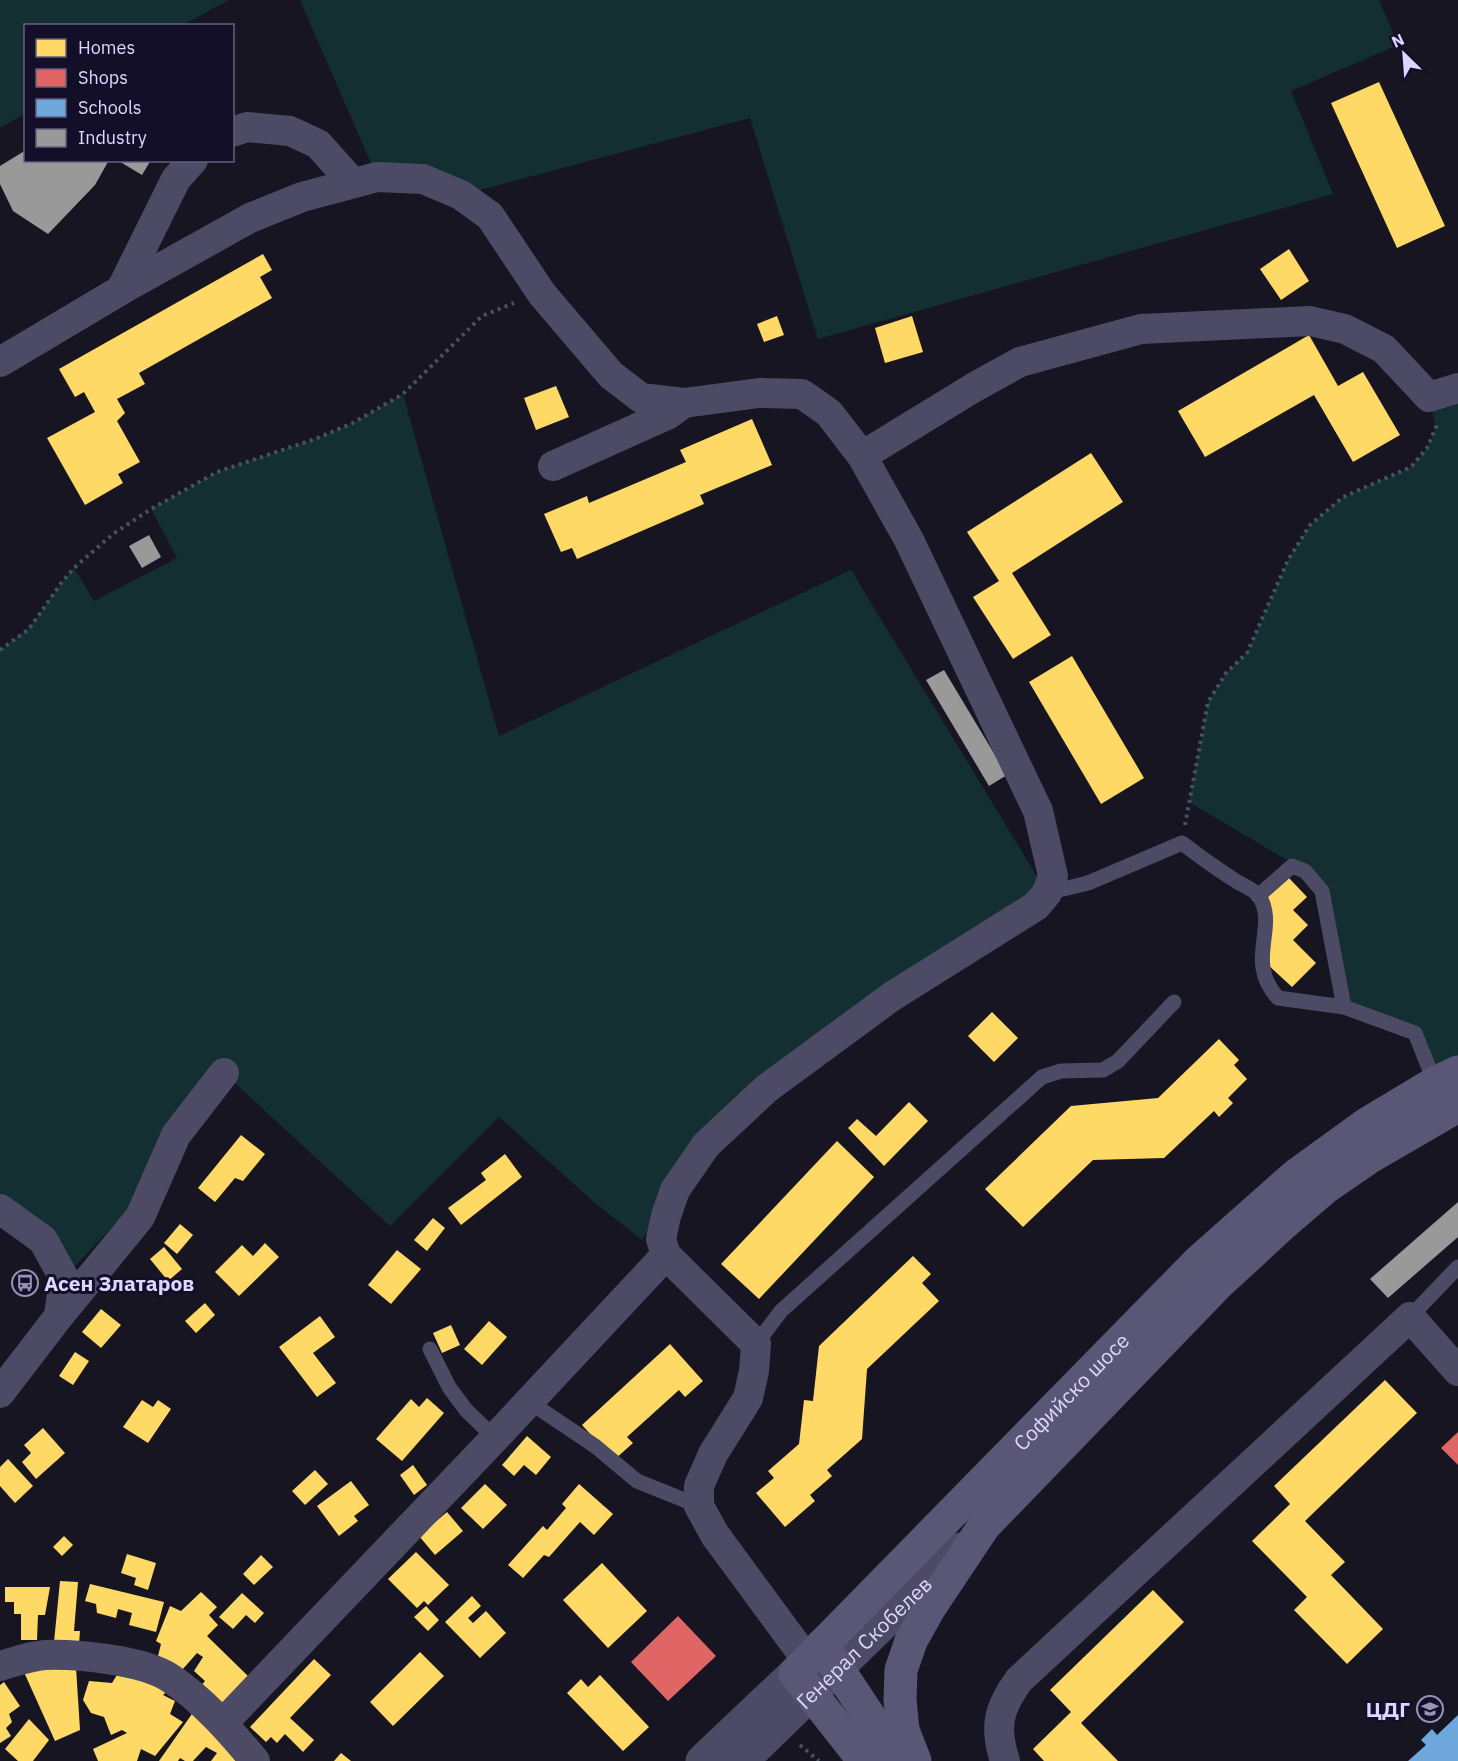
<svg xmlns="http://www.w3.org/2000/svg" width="1458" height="1761" font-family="'IBM Plex Sans',sans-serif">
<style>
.green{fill:#132f31}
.homes{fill:#ffd966}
.shops{fill:#e06666}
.schools{fill:#6fa8dc}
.industry{fill:#999}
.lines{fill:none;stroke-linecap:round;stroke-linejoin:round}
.path{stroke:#465364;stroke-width:4;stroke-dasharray:3 4.5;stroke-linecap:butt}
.service{stroke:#4c4a64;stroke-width:15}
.minor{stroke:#4c4a64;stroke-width:30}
.tertiary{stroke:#4c4a64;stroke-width:33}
.secondary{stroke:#595676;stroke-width:33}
.labels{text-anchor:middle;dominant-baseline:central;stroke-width:6;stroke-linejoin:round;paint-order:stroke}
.poi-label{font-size:21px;font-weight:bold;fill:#ddd7ff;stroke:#140f29;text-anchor:start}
.street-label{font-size:21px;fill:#ddd7ff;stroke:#140f29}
</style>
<rect width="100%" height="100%" fill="#181523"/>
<g class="green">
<polygon points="0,0 229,0 183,25 26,26 25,114 0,128"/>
<polygon points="300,0 1379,0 1398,45 1291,91 1333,194 818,339 750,118 461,195 377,177"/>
<polygon points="1458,387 1458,1072 1435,1083 1415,1033 1344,1007 1322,891 1305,871 1189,802 1208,702 1226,673 1247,653 1288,560 1310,525 1343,497 1411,467 1427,448 1436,427 1429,397"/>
<polygon points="403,394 499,736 851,570 1047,893 766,1089 675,1190 642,1240 594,1202 499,1117 390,1226 224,1073 158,1178 64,1278 0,1209 0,650 29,628 62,582 74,568 94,601 177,558 151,509 217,472 315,439 351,424"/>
</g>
<g class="homes">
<polygon points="1379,82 1445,226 1397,248 1331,103"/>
<polygon points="1289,249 1309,281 1281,300 1260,269"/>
<polygon points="263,254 272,270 260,277 272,298 139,373 145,384 117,399 125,413 117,421 140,462 118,474 123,483 85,505 47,438 95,412 84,392 75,397 59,369"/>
<polygon points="777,316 784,335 764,342 757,324"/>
<polygon points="912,316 923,352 885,363 875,328"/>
<polygon points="1309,335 1338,386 1363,372 1400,435 1353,462 1314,395 1205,457 1178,411"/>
<polygon points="556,386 569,417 536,430 524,398"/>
<polygon points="752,419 772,465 700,495 704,504 577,559 572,548 561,552 544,514 587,496 589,503 686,462 680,450"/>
<polygon points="1091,453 1123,502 1012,573 1051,635 1013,659 973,597 999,581 967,532"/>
<polygon points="1072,656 1144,778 1101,804 1029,682"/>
<polygon points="1289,878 1307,897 1293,910 1308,925 1293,940 1316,963 1292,987 1267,964 1267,896"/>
<polygon points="992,1012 1018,1038 994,1062 968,1036"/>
<polygon points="1219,1039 1239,1060 1234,1065 1247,1079 1228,1098 1233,1103 1219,1117 1214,1111 1164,1158 1093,1160 1023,1227 985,1189 1071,1106 1158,1098"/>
<polygon points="909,1102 928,1121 884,1166 848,1128 857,1119 876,1136"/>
<polygon points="241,1135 265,1154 243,1181 235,1178 215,1202 198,1188"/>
<polygon points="837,1141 874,1177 759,1299 721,1264"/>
<polygon points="505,1154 522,1177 461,1225 448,1208 486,1180 481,1173"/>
<polygon points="433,1218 445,1228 427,1251 414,1240"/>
<polygon points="180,1224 193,1235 177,1254 164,1243"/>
<polygon points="265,1243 279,1257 239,1296 215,1272 242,1245 253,1256"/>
<polygon points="164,1247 182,1269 168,1281 150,1259"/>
<polygon points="397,1250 421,1269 391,1304 368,1285"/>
<polygon points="913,1256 931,1274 922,1283 939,1301 867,1369 862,1439 827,1470 832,1476 810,1495 815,1501 785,1527 756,1493 774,1478 768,1471 799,1444 804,1400 813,1401 819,1346"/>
<polygon points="205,1303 215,1315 196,1333 185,1321"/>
<polygon points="101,1309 121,1325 101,1348 82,1332"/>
<polygon points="320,1316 335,1337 313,1353 336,1383 317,1397 279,1347"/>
<polygon points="489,1321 507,1337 482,1365 464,1349"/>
<polygon points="451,1325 460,1345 442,1353 433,1333"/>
<polygon points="670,1344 703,1381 685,1397 679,1390 627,1437 633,1443 614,1460 582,1425"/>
<polygon points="75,1352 89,1361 73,1385 59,1376"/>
<polygon points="1385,1380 1417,1413 1305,1521 1345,1562 1331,1575 1383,1629 1347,1664 1294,1610 1307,1597 1252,1541 1290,1504 1274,1486"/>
<polygon points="427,1398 444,1413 402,1461 376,1439 411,1399 419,1407"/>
<polygon points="142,1400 153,1407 158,1400 171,1409 148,1443 123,1427"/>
<polygon points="43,1428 65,1453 36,1479 22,1462 31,1453 24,1445"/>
<polygon points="527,1436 551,1457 536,1475 524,1465 514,1476 502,1465"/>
<polygon points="8,1459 33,1486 15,1503 0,1486 0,1467"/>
<polygon points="413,1465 427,1485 414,1495 400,1475"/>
<polygon points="315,1470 328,1484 305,1505 292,1491"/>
<polygon points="351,1481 369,1505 354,1516 358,1521 339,1536 317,1506"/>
<polygon points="485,1484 507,1505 483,1529 461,1508"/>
<polygon points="579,1484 613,1514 594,1535 580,1522 549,1557 544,1555 523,1578 508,1565 543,1526 547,1530 566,1508 562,1504"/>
<polygon points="447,1512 463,1531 435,1555 419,1536"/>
<polygon points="64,1536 73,1545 62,1556 53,1547"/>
<polygon points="416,1552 449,1585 428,1605 424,1601 417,1608 388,1579"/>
<polygon points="127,1554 156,1563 148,1590 134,1585 136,1578 121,1573"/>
<polygon points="261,1555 273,1567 254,1585 243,1574"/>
<polygon points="602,1563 647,1611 608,1648 563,1600"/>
<polygon points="60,1581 78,1582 74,1631 80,1631 79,1644 54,1642"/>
<polygon points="90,1584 164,1602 156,1632 129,1625 132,1613 118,1609 116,1618 97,1613 96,1604 85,1601"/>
<polygon points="5,1587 50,1587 45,1615 38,1615 37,1640 21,1640 21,1614 14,1614 14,1602 5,1602"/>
<polygon points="1153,1590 1184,1622 1081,1723 1118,1761 1044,1761 1033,1749 1071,1712 1050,1690"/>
<polygon points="201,1592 217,1607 209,1615 218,1625 207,1636 248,1676 230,1709 200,1687 205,1681 194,1671 203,1657 197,1653 182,1670 158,1656 161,1644 156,1641 170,1606 181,1611"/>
<polygon points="242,1593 264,1613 255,1623 246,1615 233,1629 219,1617"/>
<polygon points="472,1596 481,1606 468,1618 473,1623 486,1611 506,1633 480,1658 445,1622"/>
<polygon points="426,1606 439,1620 428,1631 414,1617"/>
<polygon points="420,1652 444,1676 393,1726 370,1702"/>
<polygon points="314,1659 331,1675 290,1718 314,1740 303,1752 285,1734 277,1743 271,1737 266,1742 250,1727"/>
<polygon points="76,1667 80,1730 55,1741 23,1670"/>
<polygon points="122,1667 170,1689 163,1695 175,1701 170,1714 183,1722 155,1756 141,1749 137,1761 98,1761 93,1749 127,1733 122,1730 111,1735 104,1717 91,1713 83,1700 89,1681 112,1683"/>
<polygon points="600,1675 649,1727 623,1751 567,1693 581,1679 588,1687"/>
<polygon points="4,1682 20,1706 9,1714 12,1722 6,1728 11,1736 0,1743 0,1685"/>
<polygon points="194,1711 236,1761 211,1761 217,1753 206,1747 193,1761 185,1761 180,1758 178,1761 159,1761"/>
<polygon points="29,1719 49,1740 33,1761 18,1761 5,1749"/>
<polygon points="341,1753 351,1761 334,1761"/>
</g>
<g class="shops">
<polygon points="1458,1432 1458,1465 1441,1448"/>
<polygon points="678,1616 716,1656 668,1701 631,1662"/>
</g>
<polygon class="schools" points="1458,1715 1458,1761 1408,1761 1426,1745 1421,1740 1432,1729 1437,1735"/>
<g class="industry">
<polygon points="26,150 26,160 109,160 95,185 48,234 13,211 0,184 0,166"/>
<polygon points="117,160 151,160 142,175"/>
<polygon points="149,535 161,557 142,568 129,546"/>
<polygon points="944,670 1007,775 989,786 926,680"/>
<polygon points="1458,1202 1458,1237 1388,1298 1370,1279"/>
</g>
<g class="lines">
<g class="path">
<polyline points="0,650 29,629 62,582 74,568 113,534 151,509 217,472 315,439 351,424 403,394 482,316 514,303"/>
<polyline points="1185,825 1208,702 1226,673 1247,653 1288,560 1310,525 1343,497 1411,467 1427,448 1436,427 1436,424"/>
<polyline points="800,1745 819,1761"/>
</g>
<g class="service">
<path d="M1047,893L1088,883L1182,843C1199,856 1217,869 1236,881C1242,885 1255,890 1259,896C1279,927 1244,961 1278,998L1344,1007L1415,1033L1435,1083"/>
<polyline points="1258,896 1292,866 1305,871 1322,891 1344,1007"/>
<polyline points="1410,1317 1458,1267"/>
<polyline points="756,1344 781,1311 1042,1077 1061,1071 1103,1070 1118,1061 1174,1002"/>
<polyline points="430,1349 449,1387 466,1410 495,1438"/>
<polyline points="528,1401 595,1446 637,1481 699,1506"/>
</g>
<g class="minor">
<polyline points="232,132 247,127 290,131 318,144 353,183"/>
<polyline points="121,290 176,179 193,160"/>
<polyline points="0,362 121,290 250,218 302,197 377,177 423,179 461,195 490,216 542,294 611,375 641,398 684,403 759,393 802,394 829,413 862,456 909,540 1038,811 1053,876 1047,893 1036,906 891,997 766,1089 706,1145 675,1190 666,1216 661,1239 666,1255 756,1344 754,1371 748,1398 713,1454 699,1486 699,1506 715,1535 807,1660"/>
<polyline points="862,456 973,388 1020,362 1141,329 1310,321 1345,329 1384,349 1429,397 1458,388"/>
<polyline points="553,466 669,414 684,403"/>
<polyline points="0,1209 43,1240 64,1278 59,1316 0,1393"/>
<polyline points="59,1316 140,1217 176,1135 224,1073"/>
<path d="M0,1666C14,1662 30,1656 45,1655C77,1654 143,1660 170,1678C203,1700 230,1731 255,1761"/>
<polyline points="223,1723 495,1438 666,1255"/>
<path d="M1005,1761C994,1727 998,1709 1019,1680L1410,1317L1458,1371"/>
</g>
<g class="tertiary">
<polyline points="702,1761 795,1673"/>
<path id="s1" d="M742,1761L960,1549"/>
</g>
<g class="secondary">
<polyline points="822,1645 899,1761"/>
<path id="s2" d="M864,1761L795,1673L1199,1261L1296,1175L1365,1125L1435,1083L1458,1072"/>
<polyline points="915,1761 903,1730 900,1700 901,1670 911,1641 930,1607 984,1526 1217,1285 1283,1224 1325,1188 1370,1157 1458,1106"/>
</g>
</g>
<defs>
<symbol id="bus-ring" viewBox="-11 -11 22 22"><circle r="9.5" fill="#140f29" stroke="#9893b2" stroke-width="1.5"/><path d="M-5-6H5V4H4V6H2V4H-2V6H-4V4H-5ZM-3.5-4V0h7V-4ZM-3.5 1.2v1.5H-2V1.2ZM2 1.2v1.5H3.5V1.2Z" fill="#9893b2"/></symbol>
<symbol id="school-ring" viewBox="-11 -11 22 22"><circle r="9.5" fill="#140f29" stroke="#9893b2" stroke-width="1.5"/><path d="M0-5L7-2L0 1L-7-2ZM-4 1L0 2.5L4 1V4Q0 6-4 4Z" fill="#9893b2"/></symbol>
</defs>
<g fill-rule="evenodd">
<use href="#bus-ring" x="10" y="1268" width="30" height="30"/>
<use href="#school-ring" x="1415" y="1694" width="30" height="30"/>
</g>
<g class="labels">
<g class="poi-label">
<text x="44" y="1283">Асен Златаров</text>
<text x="1410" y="1709" text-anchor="end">ЦДГ</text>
</g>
<g class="street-label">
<text stroke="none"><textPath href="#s2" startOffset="506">Софийско шосе</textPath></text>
<text stroke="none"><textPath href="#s1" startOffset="170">Генерал Скобелев</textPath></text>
</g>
</g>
<rect x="24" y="24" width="210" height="138" fill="#140f29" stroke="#645f7f" stroke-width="1.5"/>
<rect x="36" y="39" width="30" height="18" fill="#ffd966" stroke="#645f7f" stroke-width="1.5"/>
<text x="78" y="54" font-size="18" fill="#ddd7ff">Homes</text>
<rect x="36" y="69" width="30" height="18" fill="#e06666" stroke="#645f7f" stroke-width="1.5"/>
<text x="78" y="84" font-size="18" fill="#ddd7ff">Shops</text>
<rect x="36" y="99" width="30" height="18" fill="#6fa8dc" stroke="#645f7f" stroke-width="1.5"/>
<text x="78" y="114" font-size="18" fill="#ddd7ff">Schools</text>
<rect x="36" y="129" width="30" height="18" fill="#999999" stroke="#645f7f" stroke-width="1.5"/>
<text x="78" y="144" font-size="18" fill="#ddd7ff">Industry</text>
<g transform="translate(1404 54) rotate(335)" stroke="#140f29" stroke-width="4.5" paint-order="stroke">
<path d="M0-4.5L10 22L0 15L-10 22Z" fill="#ddd7ff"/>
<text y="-9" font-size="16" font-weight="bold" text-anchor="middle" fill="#ddd7ff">N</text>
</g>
</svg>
